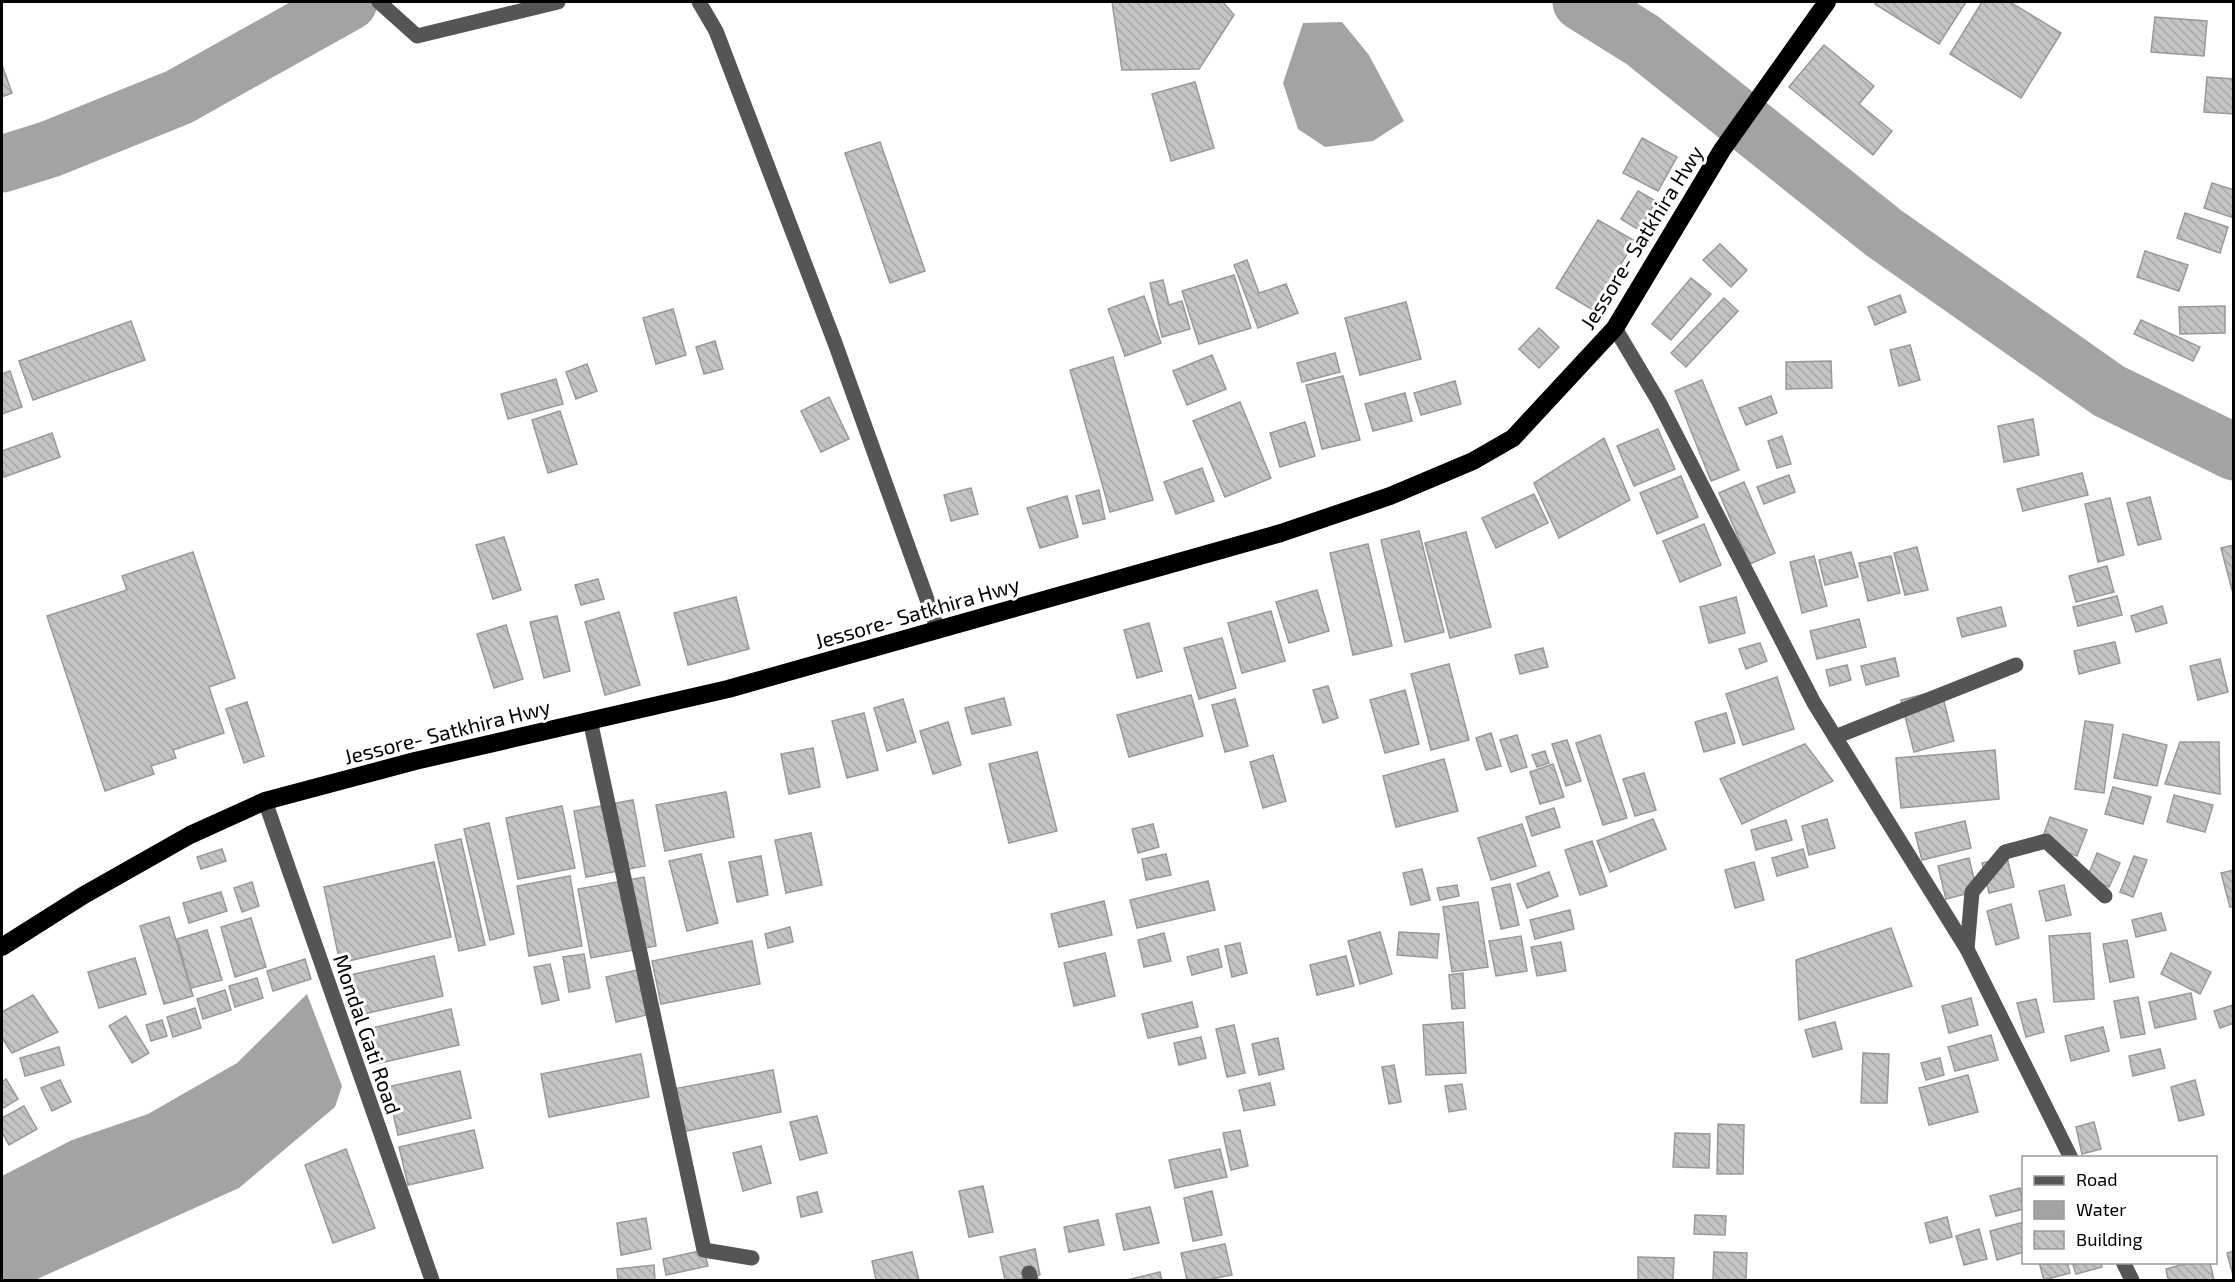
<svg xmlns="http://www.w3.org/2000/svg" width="2235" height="1282" font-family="'Exo 2',sans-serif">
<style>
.water{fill:#a3a3a3}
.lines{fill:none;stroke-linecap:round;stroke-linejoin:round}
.river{stroke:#a3a3a3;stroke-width:57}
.building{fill:url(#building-back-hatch);stroke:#999;stroke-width:1.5}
.minor{stroke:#555;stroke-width:15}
.highway{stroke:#000;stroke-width:18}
.labels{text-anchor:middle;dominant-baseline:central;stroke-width:6;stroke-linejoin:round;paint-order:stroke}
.street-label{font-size:21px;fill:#000;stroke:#fff}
</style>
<defs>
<pattern id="building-back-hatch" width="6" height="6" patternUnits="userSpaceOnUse" patternTransform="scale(1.5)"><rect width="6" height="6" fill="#c4c4c4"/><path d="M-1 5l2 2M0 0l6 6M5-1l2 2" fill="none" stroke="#a7a7a7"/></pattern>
</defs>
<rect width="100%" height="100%" fill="#fff"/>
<g class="water">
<polygon points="1342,22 1369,55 1404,121 1373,141 1325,147 1298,129 1283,83 1303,23"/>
<polygon points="307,994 342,1086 335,1107 239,1188 35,1280 2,1280 2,1176 72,1140 148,1114 237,1063"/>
</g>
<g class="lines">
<g class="river">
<polyline points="1581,2 1642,40 1884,233 2109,391 2234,452"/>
<polyline points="2,164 50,149 179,97 349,2"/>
</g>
</g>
<g class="building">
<polygon points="1112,2 1223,2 1234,15 1199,69 1122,70"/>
<polygon points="1877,2 1966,2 1939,44 1875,4"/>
<polygon points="1982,2 2010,2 2061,33 2021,98 1950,54"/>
<polygon points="2155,17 2207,21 2204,56 2151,52"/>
<polygon points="1824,45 1874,86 1859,104 1892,131 1873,155 1789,87"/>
<polygon points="2,65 12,93 2,97"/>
<polygon points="2207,77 2234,79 2234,114 2204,112"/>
<polygon points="1195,82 1214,148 1171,161 1152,94"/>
<polygon points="1642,138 1677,157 1658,191 1623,173"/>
<polygon points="880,142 925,271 890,283 845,153"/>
<polygon points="2212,183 2234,190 2234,218 2204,208"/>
<polygon points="1638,191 1656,201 1639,230 1621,219"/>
<polygon points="2185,213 2228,227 2220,253 2177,238"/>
<polygon points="1598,220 1635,241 1593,310 1556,288"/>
<polygon points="1720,244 1747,270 1731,287 1703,260"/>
<polygon points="2145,251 2188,265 2179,291 2137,277"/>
<polygon points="1247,260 1259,293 1286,284 1298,313 1258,328 1234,265"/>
<polygon points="1234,275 1251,328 1199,344 1182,291"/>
<polygon points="1691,278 1711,294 1671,340 1652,324"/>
<polygon points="1163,280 1169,305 1182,301 1190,329 1162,337 1150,283"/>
<polygon points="1900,295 1906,312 1875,325 1868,307"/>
<polygon points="1144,296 1161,343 1125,356 1108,309"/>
<polygon points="1724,298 1738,311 1686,367 1671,353"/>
<polygon points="1406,302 1421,359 1360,375 1345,318"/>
<polygon points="2225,306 2225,333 2180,334 2179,307"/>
<polygon points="673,309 686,355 656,364 643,318"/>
<polygon points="2141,320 2200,347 2193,361 2134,334"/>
<polygon points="131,321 145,360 33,400 19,361"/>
<polygon points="1539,328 1559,347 1539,368 1519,349"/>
<polygon points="715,341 723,369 704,374 696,347"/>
<polygon points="1910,345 1920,380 1899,386 1890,350"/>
<polygon points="1335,353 1340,372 1302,382 1297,363"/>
<polygon points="1212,355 1226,389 1187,405 1173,371"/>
<polygon points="1113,357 1153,500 1110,512 1070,370"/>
<polygon points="1831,361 1832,388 1786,389 1786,362"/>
<polygon points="587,364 597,391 576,399 566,372"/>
<polygon points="10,371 22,407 2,414 2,374"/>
<polygon points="1343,376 1360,440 1322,449 1306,385"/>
<polygon points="556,379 563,404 508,419 501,394"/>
<polygon points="1702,380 1739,470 1711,481 1675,391"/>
<polygon points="1455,381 1461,404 1421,415 1414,393"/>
<polygon points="1405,393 1412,421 1373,431 1365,404"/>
<polygon points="1771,396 1777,413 1746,425 1739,408"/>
<polygon points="829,397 849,439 821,452 801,411"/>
<polygon points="1240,402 1271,478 1225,497 1193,421"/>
<polygon points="560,411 577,464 548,473 532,420"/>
<polygon points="2033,419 2039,455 2004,462 1998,426"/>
<polygon points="1305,422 1315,456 1280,467 1270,433"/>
<polygon points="1658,429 1675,469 1634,486 1617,446"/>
<polygon points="52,433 60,457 4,477 2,468 2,451"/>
<polygon points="1782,436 1791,464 1777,468 1768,441"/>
<polygon points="1604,438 1630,500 1559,538 1534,483"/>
<polygon points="1202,468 1214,501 1176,514 1164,482"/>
<polygon points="2082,473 2088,495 2023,511 2017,489"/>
<polygon points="1789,475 1795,492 1764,504 1757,487"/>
<polygon points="1681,476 1698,517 1657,534 1640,493"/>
<polygon points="1744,482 1775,553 1750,564 1719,493"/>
<polygon points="971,488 978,514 951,521 944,495"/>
<polygon points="1099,490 1105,519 1083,524 1076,496"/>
<polygon points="1534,494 1548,523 1496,548 1482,518"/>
<polygon points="1067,496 1078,537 1040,548 1027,508"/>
<polygon points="2150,497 2161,539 2138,545 2127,503"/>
<polygon points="2110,498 2124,555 2098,562 2085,504"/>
<polygon points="1704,524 1721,565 1680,582 1663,541"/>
<polygon points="1419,531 1444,632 1405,642 1381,540"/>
<polygon points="1466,532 1491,627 1450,638 1425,543"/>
<polygon points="504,537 521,590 493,599 476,545"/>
<polygon points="1368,544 1392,646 1353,655 1330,553"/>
<polygon points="2234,545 2234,590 2232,590 2221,548"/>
<polygon points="1917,547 1928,590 1905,595 1894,553"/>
<polygon points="193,552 235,678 209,687 224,733 173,750 176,758 151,766 154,774 105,791 47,616 127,590 122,576"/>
<polygon points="1851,552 1858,577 1825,585 1819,560"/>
<polygon points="1814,556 1827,606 1802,613 1790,562"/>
<polygon points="1891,556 1900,593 1868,601 1859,563"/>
<polygon points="2107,566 2114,592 2076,602 2069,576"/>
<polygon points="598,579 604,599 581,605 575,585"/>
<polygon points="1317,590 1329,631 1289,643 1276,602"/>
<polygon points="2117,596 2122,615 2078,626 2073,607"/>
<polygon points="736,597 749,649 688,665 674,613"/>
<polygon points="1736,597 1745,633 1709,643 1700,607"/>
<polygon points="2162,606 2167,623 2136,632 2131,616"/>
<polygon points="2001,607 2006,626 1962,637 1957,618"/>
<polygon points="1271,611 1285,661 1242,673 1228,623"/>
<polygon points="619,612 640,685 605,695 585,622"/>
<polygon points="557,616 570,671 544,678 530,622"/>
<polygon points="1859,619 1866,647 1817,659 1810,631"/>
<polygon points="1149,623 1162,671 1137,678 1124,630"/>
<polygon points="506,625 523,679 494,688 477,634"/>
<polygon points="1222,638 1236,688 1199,699 1184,648"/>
<polygon points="2115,642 2120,663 2079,674 2074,651"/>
<polygon points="1760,643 1767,661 1746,669 1739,649"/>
<polygon points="1543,648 1548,667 1520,674 1515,655"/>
<polygon points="1895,658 1899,676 1866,685 1861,666"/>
<polygon points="2220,659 2228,692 2198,700 2190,666"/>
<polygon points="1449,664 1469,740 1431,750 1411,674"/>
<polygon points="1847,665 1851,680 1830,686 1826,670"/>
<polygon points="1777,677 1794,729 1743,745 1726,694"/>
<polygon points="1328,686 1338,718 1323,723 1313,690"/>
<polygon points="1405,690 1419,744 1385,753 1370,700"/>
<polygon points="1941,690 1954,741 1914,752 1901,700"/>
<polygon points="1191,695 1203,736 1129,757 1117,715"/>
<polygon points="1004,698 1011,725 972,734 965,708"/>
<polygon points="903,699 916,742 887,751 874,708"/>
<polygon points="1235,699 1248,746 1225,752 1212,705"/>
<polygon points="247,702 264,756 244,763 226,709"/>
<polygon points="864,713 878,770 847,778 832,721"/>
<polygon points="1726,713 1735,743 1704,752 1695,722"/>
<polygon points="2085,721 2113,725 2104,793 2075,789"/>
<polygon points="948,722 961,765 933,774 920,731"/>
<polygon points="1491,733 1501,766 1486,770 1476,738"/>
<polygon points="2123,734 2167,745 2157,786 2114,778"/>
<polygon points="1517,735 1527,767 1511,772 1500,740"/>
<polygon points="1600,735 1627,818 1603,825 1576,743"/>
<polygon points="1567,740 1581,781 1566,786 1552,744"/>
<polygon points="2180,742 2219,742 2220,794 2165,784"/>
<polygon points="1805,744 1833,781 1742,824 1720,779"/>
<polygon points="813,748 820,787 789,794 781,754"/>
<polygon points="1995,750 1999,799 1901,808 1896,758"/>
<polygon points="1545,751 1549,763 1537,767 1532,755"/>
<polygon points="1037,752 1057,831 1009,843 989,764"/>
<polygon points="1273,755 1286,801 1263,808 1250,762"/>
<polygon points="1444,759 1458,811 1396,827 1383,776"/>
<polygon points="1553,764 1564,797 1540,804 1530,772"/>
<polygon points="1644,773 1656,810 1635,816 1623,779"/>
<polygon points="2113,787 2151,797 2143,824 2105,814"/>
<polygon points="726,792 734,837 665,851 656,805"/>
<polygon points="2174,795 2213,805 2205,832 2167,822"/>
<polygon points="633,800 645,866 586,877 574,811"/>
<polygon points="562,806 575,868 518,879 506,818"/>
<polygon points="1554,808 1560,827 1532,836 1526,817"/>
<polygon points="2050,817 2087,830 2077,856 2041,842"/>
<polygon points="1653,819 1666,849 1610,872 1597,841"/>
<polygon points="1827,819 1835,848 1809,855 1802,826"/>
<polygon points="1786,820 1792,840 1756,850 1751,830"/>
<polygon points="1965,821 1971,848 1922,860 1915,833"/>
<polygon points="489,823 514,934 490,940 464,829"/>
<polygon points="1153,824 1159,847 1138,853 1132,829"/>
<polygon points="1522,824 1536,866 1491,880 1478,838"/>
<polygon points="811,833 822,885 786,893 775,840"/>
<polygon points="461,839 485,945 459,951 435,845"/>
<polygon points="1592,841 1607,886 1580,895 1565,850"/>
<polygon points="222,849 226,861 201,869 197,857"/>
<polygon points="1803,849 1808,867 1777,876 1772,858"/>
<polygon points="2097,853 2120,863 2109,887 2087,878"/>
<polygon points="701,854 718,923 687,931 669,861"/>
<polygon points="1166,854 1171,875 1146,880 1142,859"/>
<polygon points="761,856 768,895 737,902 729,862"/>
<polygon points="2134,856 2147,860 2133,897 2120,892"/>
<polygon points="2007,857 2014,887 1989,893 1982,863"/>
<polygon points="1969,858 1977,891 1946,899 1938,866"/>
<polygon points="434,862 451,937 340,963 324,887"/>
<polygon points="1754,862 1764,900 1735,908 1725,870"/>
<polygon points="1422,869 1430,900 1411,905 1403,873"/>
<polygon points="2234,870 2234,906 2230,907 2221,873"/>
<polygon points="1549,872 1558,896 1527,908 1517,884"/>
<polygon points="570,876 582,946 529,956 517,886"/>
<polygon points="644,877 656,946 591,958 578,889"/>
<polygon points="1208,881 1215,910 1137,928 1130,900"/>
<polygon points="252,882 259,906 242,912 234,888"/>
<polygon points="1510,884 1519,925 1501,929 1492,888"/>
<polygon points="1457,885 1459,896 1440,900 1437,888"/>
<polygon points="2064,885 2071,915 2046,921 2039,891"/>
<polygon points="221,892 227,911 189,923 183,903"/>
<polygon points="1104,901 1112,935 1059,947 1051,914"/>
<polygon points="1478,902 1488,967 1452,972 1443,907"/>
<polygon points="2011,904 2019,938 1996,945 1987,911"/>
<polygon points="1570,910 1574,929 1535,939 1530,920"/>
<polygon points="2161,913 2166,930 2136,937 2132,920"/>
<polygon points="169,917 193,996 164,1004 140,926"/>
<polygon points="251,918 266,967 235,977 221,927"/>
<polygon points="790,927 793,942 768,948 765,934"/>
<polygon points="1891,928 1912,986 1799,1020 1796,960"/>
<polygon points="207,930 222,980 191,988 177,939"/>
<polygon points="1380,932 1392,974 1360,984 1348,941"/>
<polygon points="1399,932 1439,934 1437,958 1397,955"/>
<polygon points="1164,933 1171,961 1144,967 1138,940"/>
<polygon points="2090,933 2094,999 2054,1002 2049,936"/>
<polygon points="1521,936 1527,971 1496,976 1489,941"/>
<polygon points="2127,940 2134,977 2110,982 2103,944"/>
<polygon points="752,941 760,984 661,1004 652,961"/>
<polygon points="1561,942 1566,971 1537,976 1531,947"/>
<polygon points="1240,943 1247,973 1232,977 1225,946"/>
<polygon points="1218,949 1222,967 1192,975 1187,957"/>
<polygon points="1105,953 1115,996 1074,1006 1064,963"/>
<polygon points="2171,953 2211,972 2200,994 2161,974"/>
<polygon points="584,954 590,988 569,992 563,957"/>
<polygon points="434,956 443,996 359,1015 350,975"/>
<polygon points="1346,956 1354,986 1317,995 1310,965"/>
<polygon points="135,958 146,994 99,1008 88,972"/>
<polygon points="305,959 311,979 273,991 267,971"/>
<polygon points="550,964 559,1000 542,1004 534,967"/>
<polygon points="642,969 651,1014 616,1022 606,977"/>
<polygon points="1463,973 1465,1008 1452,1009 1449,975"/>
<polygon points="257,978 263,998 235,1007 229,986"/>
<polygon points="225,990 231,1010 203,1019 197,999"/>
<polygon points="2191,993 2196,1019 2155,1028 2149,1002"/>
<polygon points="33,995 58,1032 12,1053 2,1038 2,1012"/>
<polygon points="2138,997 2145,1034 2121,1038 2114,1001"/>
<polygon points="1971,998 1978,1025 1949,1033 1942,1006"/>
<polygon points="2036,999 2044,1032 2026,1037 2017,1003"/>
<polygon points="1192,1002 1198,1027 1148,1038 1142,1014"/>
<polygon points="2233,1005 2234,1023 2220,1028 2214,1011"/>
<polygon points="195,1008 201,1028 173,1037 167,1017"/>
<polygon points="451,1009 459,1045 376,1064 368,1029"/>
<polygon points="126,1016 149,1053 132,1063 109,1026"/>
<polygon points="162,1020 167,1036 151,1041 146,1025"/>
<polygon points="1463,1022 1466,1073 1426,1075 1423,1025"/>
<polygon points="1835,1022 1842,1049 1813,1057 1805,1030"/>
<polygon points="1234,1025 1245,1073 1227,1077 1216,1029"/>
<polygon points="2103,1027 2109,1051 2071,1061 2065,1036"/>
<polygon points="1991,1035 1998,1060 1955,1071 1948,1047"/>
<polygon points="1201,1037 1206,1058 1179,1065 1174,1043"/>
<polygon points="1278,1038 1284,1069 1259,1075 1252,1044"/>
<polygon points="59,1047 64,1065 25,1076 20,1058"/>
<polygon points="2160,1049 2165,1068 2133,1076 2129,1056"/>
<polygon points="1863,1053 1889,1054 1887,1103 1861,1103"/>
<polygon points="641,1054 649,1097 549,1117 541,1074"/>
<polygon points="1940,1058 1944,1075 1926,1080 1921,1063"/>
<polygon points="1394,1065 1401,1102 1389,1104 1382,1067"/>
<polygon points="773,1070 781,1112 681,1132 673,1089"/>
<polygon points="460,1071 471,1118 398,1135 387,1087"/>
<polygon points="1968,1075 1978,1112 1929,1125 1919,1088"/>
<polygon points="6,1079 18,1099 2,1109 2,1082"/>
<polygon points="60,1080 71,1102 52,1111 41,1088"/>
<polygon points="2195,1080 2204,1115 2179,1121 2171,1087"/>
<polygon points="1270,1083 1275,1105 1244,1111 1239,1090"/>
<polygon points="1462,1084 1466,1109 1449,1112 1445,1086"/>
<polygon points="24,1106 37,1129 9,1145 2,1132 2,1118"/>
<polygon points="817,1116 827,1153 800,1160 790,1122"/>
<polygon points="2094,1122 2101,1149 2082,1154 2076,1127"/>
<polygon points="1718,1124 1744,1125 1743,1174 1717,1174"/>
<polygon points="474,1130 483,1168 408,1185 399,1147"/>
<polygon points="1240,1130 1248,1166 1231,1170 1223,1133"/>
<polygon points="1675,1133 1710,1134 1709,1168 1673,1167"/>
<polygon points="761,1146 771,1183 743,1191 733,1153"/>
<polygon points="346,1149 375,1228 333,1243 305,1165"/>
<polygon points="1220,1149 1227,1177 1175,1188 1169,1160"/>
<polygon points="983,1186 993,1232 969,1237 959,1191"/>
<polygon points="2020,1188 2024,1209 1996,1216 1990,1196"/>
<polygon points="1212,1191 1222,1235 1193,1241 1184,1198"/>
<polygon points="817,1192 822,1212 801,1217 797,1197"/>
<polygon points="1150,1207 1159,1243 1124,1250 1116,1214"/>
<polygon points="1695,1215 1726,1216 1725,1235 1694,1234"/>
<polygon points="1947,1217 1952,1237 1930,1243 1925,1223"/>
<polygon points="646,1218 651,1249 621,1255 617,1223"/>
<polygon points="1098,1220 1104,1245 1069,1252 1064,1227"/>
<polygon points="2024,1222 2024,1252 1997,1260 1990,1231"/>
<polygon points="1979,1229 1987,1259 1964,1265 1956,1236"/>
<polygon points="1225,1244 1232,1275 1207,1280 1187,1280 1181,1253"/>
<polygon points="1035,1249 1040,1275 1016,1280 1005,1280 1000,1257"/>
<polygon points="704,1250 708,1266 666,1275 663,1259"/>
<polygon points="2234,1251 2234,1279 2227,1253"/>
<polygon points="912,1252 919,1280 876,1280 872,1261"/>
<polygon points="1714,1252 1747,1253 1746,1280 1713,1280"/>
<polygon points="1638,1257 1674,1258 1673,1280 1638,1280"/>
<polygon points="2039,1262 2067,1262 2070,1273 2044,1280"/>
<polygon points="2072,1262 2101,1262 2102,1267 2076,1274"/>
<polygon points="2191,1262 2210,1262 2214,1280 2168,1280 2166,1269"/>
<polygon points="654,1265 655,1280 618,1280 617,1269"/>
<polygon points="1160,1272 1162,1280 1127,1280"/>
</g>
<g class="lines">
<g class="minor">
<polyline points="379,2 417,36 558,2"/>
<polyline points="699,2 716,31 835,343 938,630"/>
<polyline points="1615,328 1659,402 1814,703 1967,949 2071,1158"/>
<polyline points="590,720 704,1250 752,1258"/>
<polyline points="1835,737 2016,665"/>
<polyline points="265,801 432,1280"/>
<polyline points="1967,949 1972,892 2005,852 2046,841 2105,896"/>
<polyline points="2123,1262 2132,1280"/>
<polyline points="1029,1273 1031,1280"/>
</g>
<polyline class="highway" points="2,947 84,895 190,835 265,801 415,761 728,689 1281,533 1390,496 1473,461 1513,438 1615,328 1722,150 1827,2"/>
</g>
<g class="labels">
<g class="street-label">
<text transform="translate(1641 237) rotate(-58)">Jessore- Satkhira Hwy</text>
<text transform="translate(917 612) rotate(-16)">Jessore- Satkhira Hwy</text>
<text transform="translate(447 731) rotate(-14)">Jessore- Satkhira Hwy</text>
<text transform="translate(368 1034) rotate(71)">Mondal Gati Road</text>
</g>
</g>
<rect width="2235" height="1282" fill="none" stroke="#000000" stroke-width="6"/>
<rect x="2022" y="1156" width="195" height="108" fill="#ffffff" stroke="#999999" stroke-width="1.5"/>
<rect x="2034" y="1176" width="30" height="9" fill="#555555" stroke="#999999" stroke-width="1.5"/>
<text x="2076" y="1186" font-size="18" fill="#000000">Road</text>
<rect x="2034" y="1201" width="30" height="18" fill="#a3a3a3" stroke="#999999" stroke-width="1.5"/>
<text x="2076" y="1216" font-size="18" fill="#000000">Water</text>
<rect x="2034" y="1231" width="30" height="18" fill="url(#building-back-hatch)" stroke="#999999" stroke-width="1.5"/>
<text x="2076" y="1246" font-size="18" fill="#000000">Building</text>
</svg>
